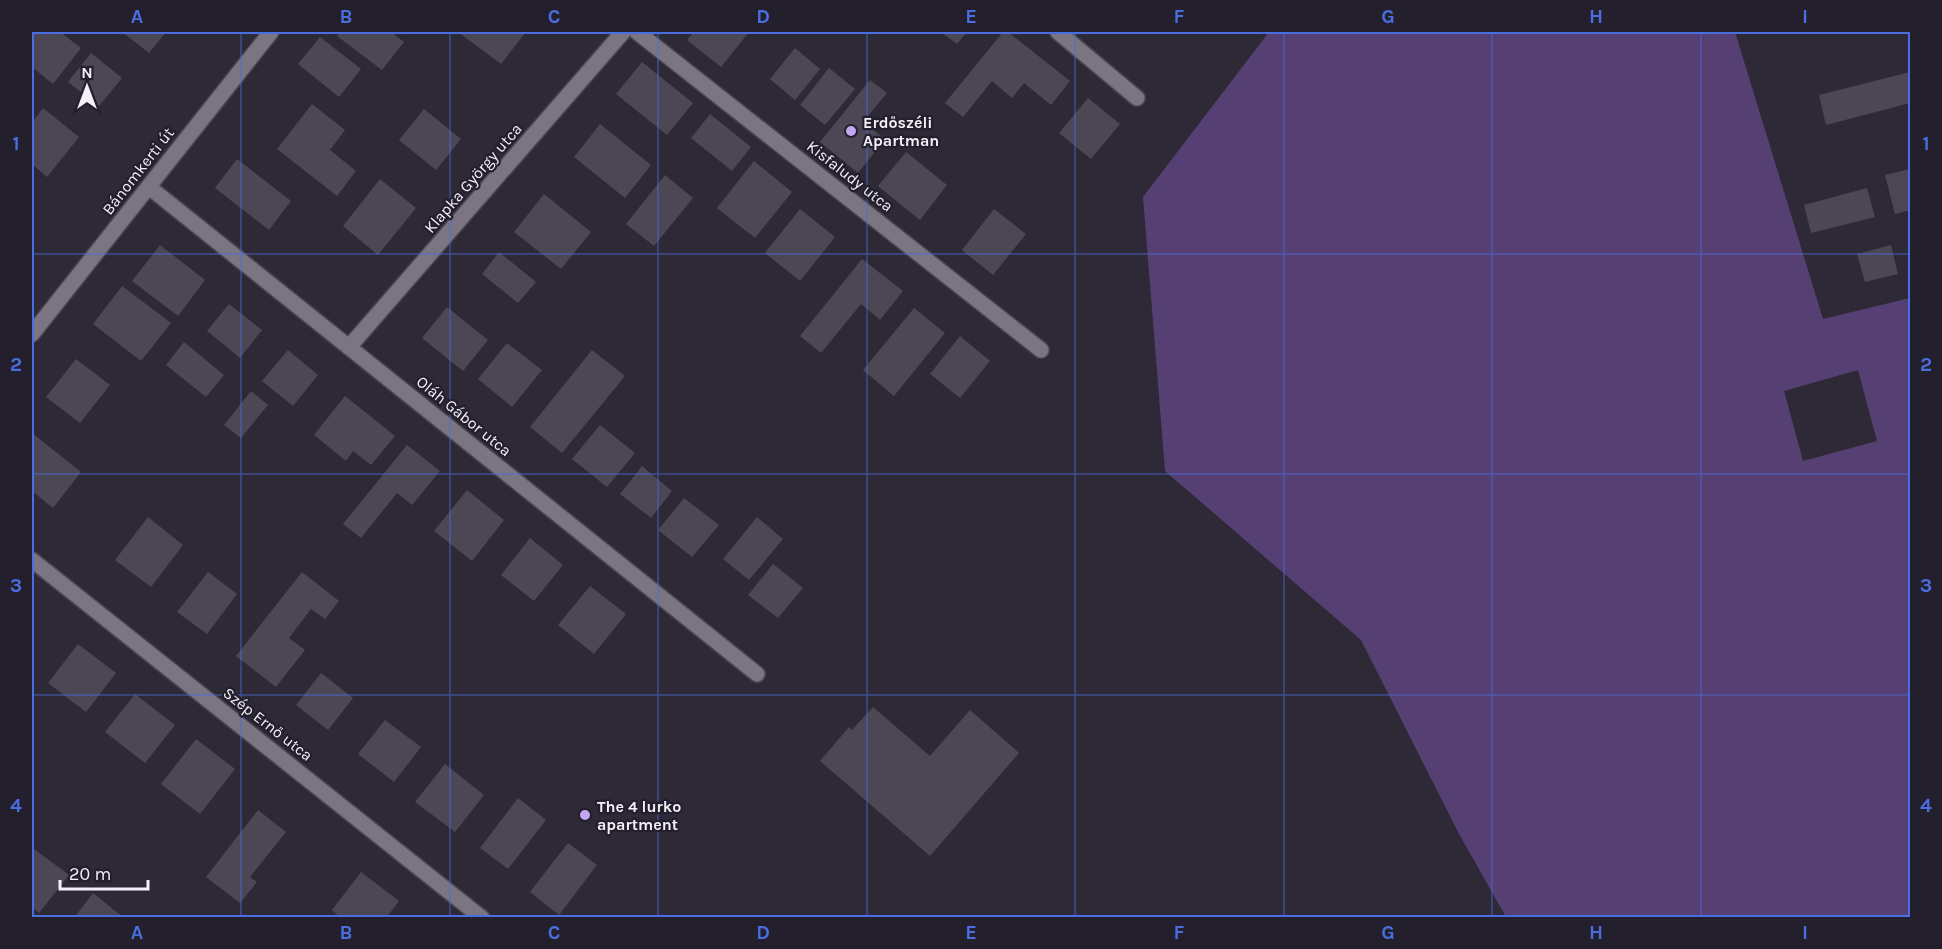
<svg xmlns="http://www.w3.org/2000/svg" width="1942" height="949" font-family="Karla,sans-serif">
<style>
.green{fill:#564073;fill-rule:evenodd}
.building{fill:#4c4755}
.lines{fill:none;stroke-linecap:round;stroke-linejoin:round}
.street-casing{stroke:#4b4752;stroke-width:18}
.street{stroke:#7a7483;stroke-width:15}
.grid{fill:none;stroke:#486edf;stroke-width:1.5;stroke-opacity:0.55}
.poi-dot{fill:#c4a7f1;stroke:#241f2c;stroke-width:2}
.labels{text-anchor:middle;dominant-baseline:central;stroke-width:4.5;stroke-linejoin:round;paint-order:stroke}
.poi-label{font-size:16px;font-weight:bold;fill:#f4f0f9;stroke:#241f2c;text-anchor:start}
.street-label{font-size:16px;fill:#f4f0f9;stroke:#241f2c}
.neatline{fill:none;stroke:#486edf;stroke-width:2}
.grid-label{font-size:20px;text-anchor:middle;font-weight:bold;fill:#486edf}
</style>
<rect width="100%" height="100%" fill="#2e2936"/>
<path class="green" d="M1269,32H1735L1823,319L1910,298V917H1506L1458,832L1361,640L1165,471L1143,197ZM1858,370L1877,441L1803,461L1784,391Z"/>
<g class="building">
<polygon points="32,32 60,32 81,48 53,84 32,67"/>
<polygon points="122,32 166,32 149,53"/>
<polygon points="341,32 391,32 404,42 382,70 337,36"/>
<polygon points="458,32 522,32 525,33 501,64"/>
<polygon points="694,32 749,32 721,67 687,40"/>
<polygon points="941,32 967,32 957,44"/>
<polygon points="1003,32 1008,32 1070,81 1051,105 1024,83 1012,98 992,81 963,117 945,103"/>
<polygon points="320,37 361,69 339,97 298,64"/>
<polygon points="795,48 820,69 795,100 770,79"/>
<polygon points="91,53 122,78 99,106 68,82"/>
<polygon points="642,62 693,103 667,135 616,94"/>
<polygon points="829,68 855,89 825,125 800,105"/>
<polygon points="1910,72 1910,103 1826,125 1819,95"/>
<polygon points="870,80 887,93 863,122 885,139 858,173 820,142"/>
<polygon points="1088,98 1120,124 1091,159 1059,133"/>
<polygon points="312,104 345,130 330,150 356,171 337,196 277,149"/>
<polygon points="43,108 79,137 47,177 32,164 32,123"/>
<polygon points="424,109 461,139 436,170 399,140"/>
<polygon points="710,114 751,147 732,171 691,138"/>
<polygon points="600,124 651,165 625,198 574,157"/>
<polygon points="906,152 947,185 920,220 878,186"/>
<polygon points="237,159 291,201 269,230 215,188"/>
<polygon points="754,161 792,192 755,238 717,208"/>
<polygon points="1910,169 1910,210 1895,214 1885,175"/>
<polygon points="665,175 693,198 654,246 626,224"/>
<polygon points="380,179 416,208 378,255 343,226"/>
<polygon points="1867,188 1875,217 1811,233 1804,205"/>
<polygon points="544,194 591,232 561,269 514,232"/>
<polygon points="800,209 835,237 800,281 765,253"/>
<polygon points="994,209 1026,234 993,275 962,250"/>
<polygon points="160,245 205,280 178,316 132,281"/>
<polygon points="1891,245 1898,274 1865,282 1857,254"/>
<polygon points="499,252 536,282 518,303 482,274"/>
<polygon points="862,259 903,291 880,320 861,304 821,353 800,336"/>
<polygon points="122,286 171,323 141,361 93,324"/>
<polygon points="229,304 262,330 240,358 207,331"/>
<polygon points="447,307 488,340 463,371 422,338"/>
<polygon points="914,308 945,333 894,396 863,370"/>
<polygon points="960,336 990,361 960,398 930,374"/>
<polygon points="184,342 224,375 206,397 166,365"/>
<polygon points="507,343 542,370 512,407 478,379"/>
<polygon points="288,350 318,375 293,406 262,381"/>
<polygon points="592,350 625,376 562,453 530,427"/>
<polygon points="76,359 110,385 80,423 46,397"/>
<polygon points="251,391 268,405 241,438 224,425"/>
<polygon points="345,396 395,436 371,465 353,451 346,461 314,435"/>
<polygon points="600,425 635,453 607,487 572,459"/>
<polygon points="32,433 81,472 53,508 32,491"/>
<polygon points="407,445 440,471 412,505 397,493 361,538 343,524"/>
<polygon points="642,466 672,491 651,518 620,494"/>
<polygon points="467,490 504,520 472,561 434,531"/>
<polygon points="684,498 719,525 692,557 658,530"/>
<polygon points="148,517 183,545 151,587 115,560"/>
<polygon points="757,517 783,539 749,580 723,559"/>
<polygon points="530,538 563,565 534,601 501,575"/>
<polygon points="773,564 803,588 778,618 748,595"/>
<polygon points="208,572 237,594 207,634 177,612"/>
<polygon points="302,572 339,601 325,619 311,609 289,638 305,650 276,687 236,656"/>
<polygon points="590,586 626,614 594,654 558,625"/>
<polygon points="78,644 116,673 86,712 48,683"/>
<polygon points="321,673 353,698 328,730 296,705"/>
<polygon points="135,694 175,725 145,763 105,732"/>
<polygon points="873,707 930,756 970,710 1019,753 930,856 820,761 849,727 852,730"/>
<polygon points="385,720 421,747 394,782 358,754"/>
<polygon points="196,739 235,769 200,814 161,784"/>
<polygon points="445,764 484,795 455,832 415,802"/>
<polygon points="518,798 546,820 508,869 480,848"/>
<polygon points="258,810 286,832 250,877 257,882 240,903 206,877"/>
<polygon points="568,843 597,865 559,915 530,892"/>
<polygon points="34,849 69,875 39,913 32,907 32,852"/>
<polygon points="361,872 399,901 386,918 341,918 332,910"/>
<polygon points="93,893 124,918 74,918"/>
</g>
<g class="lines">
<defs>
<g id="street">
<polyline points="637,32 1041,350"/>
<polyline points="1058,32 1137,98"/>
<polyline points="149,187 757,674"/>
<polyline points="32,334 271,32"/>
<polyline points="349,347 623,32"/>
<polyline points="32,560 482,918"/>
</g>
</defs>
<use href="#street" class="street-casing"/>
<use href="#street" class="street"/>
</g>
<path class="grid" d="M241,32V918M450,32V918M658,32V918M867,32V918M1075,32V918M1284,32V918M1492,32V918M1701,32V918M32,254H1910M32,474H1910M32,695H1910"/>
<g class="poi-dot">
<circle cx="851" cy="131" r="6"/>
<circle cx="585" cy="815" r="6"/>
</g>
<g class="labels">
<g class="poi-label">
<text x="863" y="122">Erdőszéli<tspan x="863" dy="18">Apartman</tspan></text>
<text x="597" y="806">The 4 lurko<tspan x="597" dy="18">apartment</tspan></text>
</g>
<g class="street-label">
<text transform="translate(138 171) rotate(-52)">Bánomkerti út</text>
<text transform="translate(850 176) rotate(38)">Kisfaludy utca</text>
<text transform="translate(473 178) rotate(-49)">Klapka György utca</text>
<text transform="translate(464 416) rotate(39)">Oláh Gábor utca</text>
<text transform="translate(268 724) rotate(38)">Szép Ernő utca</text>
</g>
</g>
<rect width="1942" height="949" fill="none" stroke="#241f2c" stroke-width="66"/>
<g transform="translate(87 87)" stroke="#241f2c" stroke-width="4.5" paint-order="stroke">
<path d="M0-4.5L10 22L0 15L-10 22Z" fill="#f4f0f9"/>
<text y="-9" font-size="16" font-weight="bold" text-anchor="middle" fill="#f4f0f9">N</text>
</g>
<path d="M60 880v9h88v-9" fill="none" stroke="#f4f0f9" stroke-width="3"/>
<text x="69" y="880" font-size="18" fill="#f4f0f9" stroke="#241f2c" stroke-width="4.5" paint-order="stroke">20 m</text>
<rect x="33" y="33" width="1876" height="883" class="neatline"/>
<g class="grid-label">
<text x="137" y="23">A</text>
<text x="346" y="23">B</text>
<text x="554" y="23">C</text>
<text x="763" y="23">D</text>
<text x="971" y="23">E</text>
<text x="1179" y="23">F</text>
<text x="1388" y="23">G</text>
<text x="1596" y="23">H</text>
<text x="1805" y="23">I</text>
<text x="16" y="150">1</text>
<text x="1926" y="150">1</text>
<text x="16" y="371">2</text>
<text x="1926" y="371">2</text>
<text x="16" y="592">3</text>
<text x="1926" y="592">3</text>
<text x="16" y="812">4</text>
<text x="1926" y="812">4</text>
<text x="137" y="939">A</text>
<text x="346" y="939">B</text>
<text x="554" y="939">C</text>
<text x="763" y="939">D</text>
<text x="971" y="939">E</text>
<text x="1179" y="939">F</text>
<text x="1388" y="939">G</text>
<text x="1596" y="939">H</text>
<text x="1805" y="939">I</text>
</g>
</svg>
